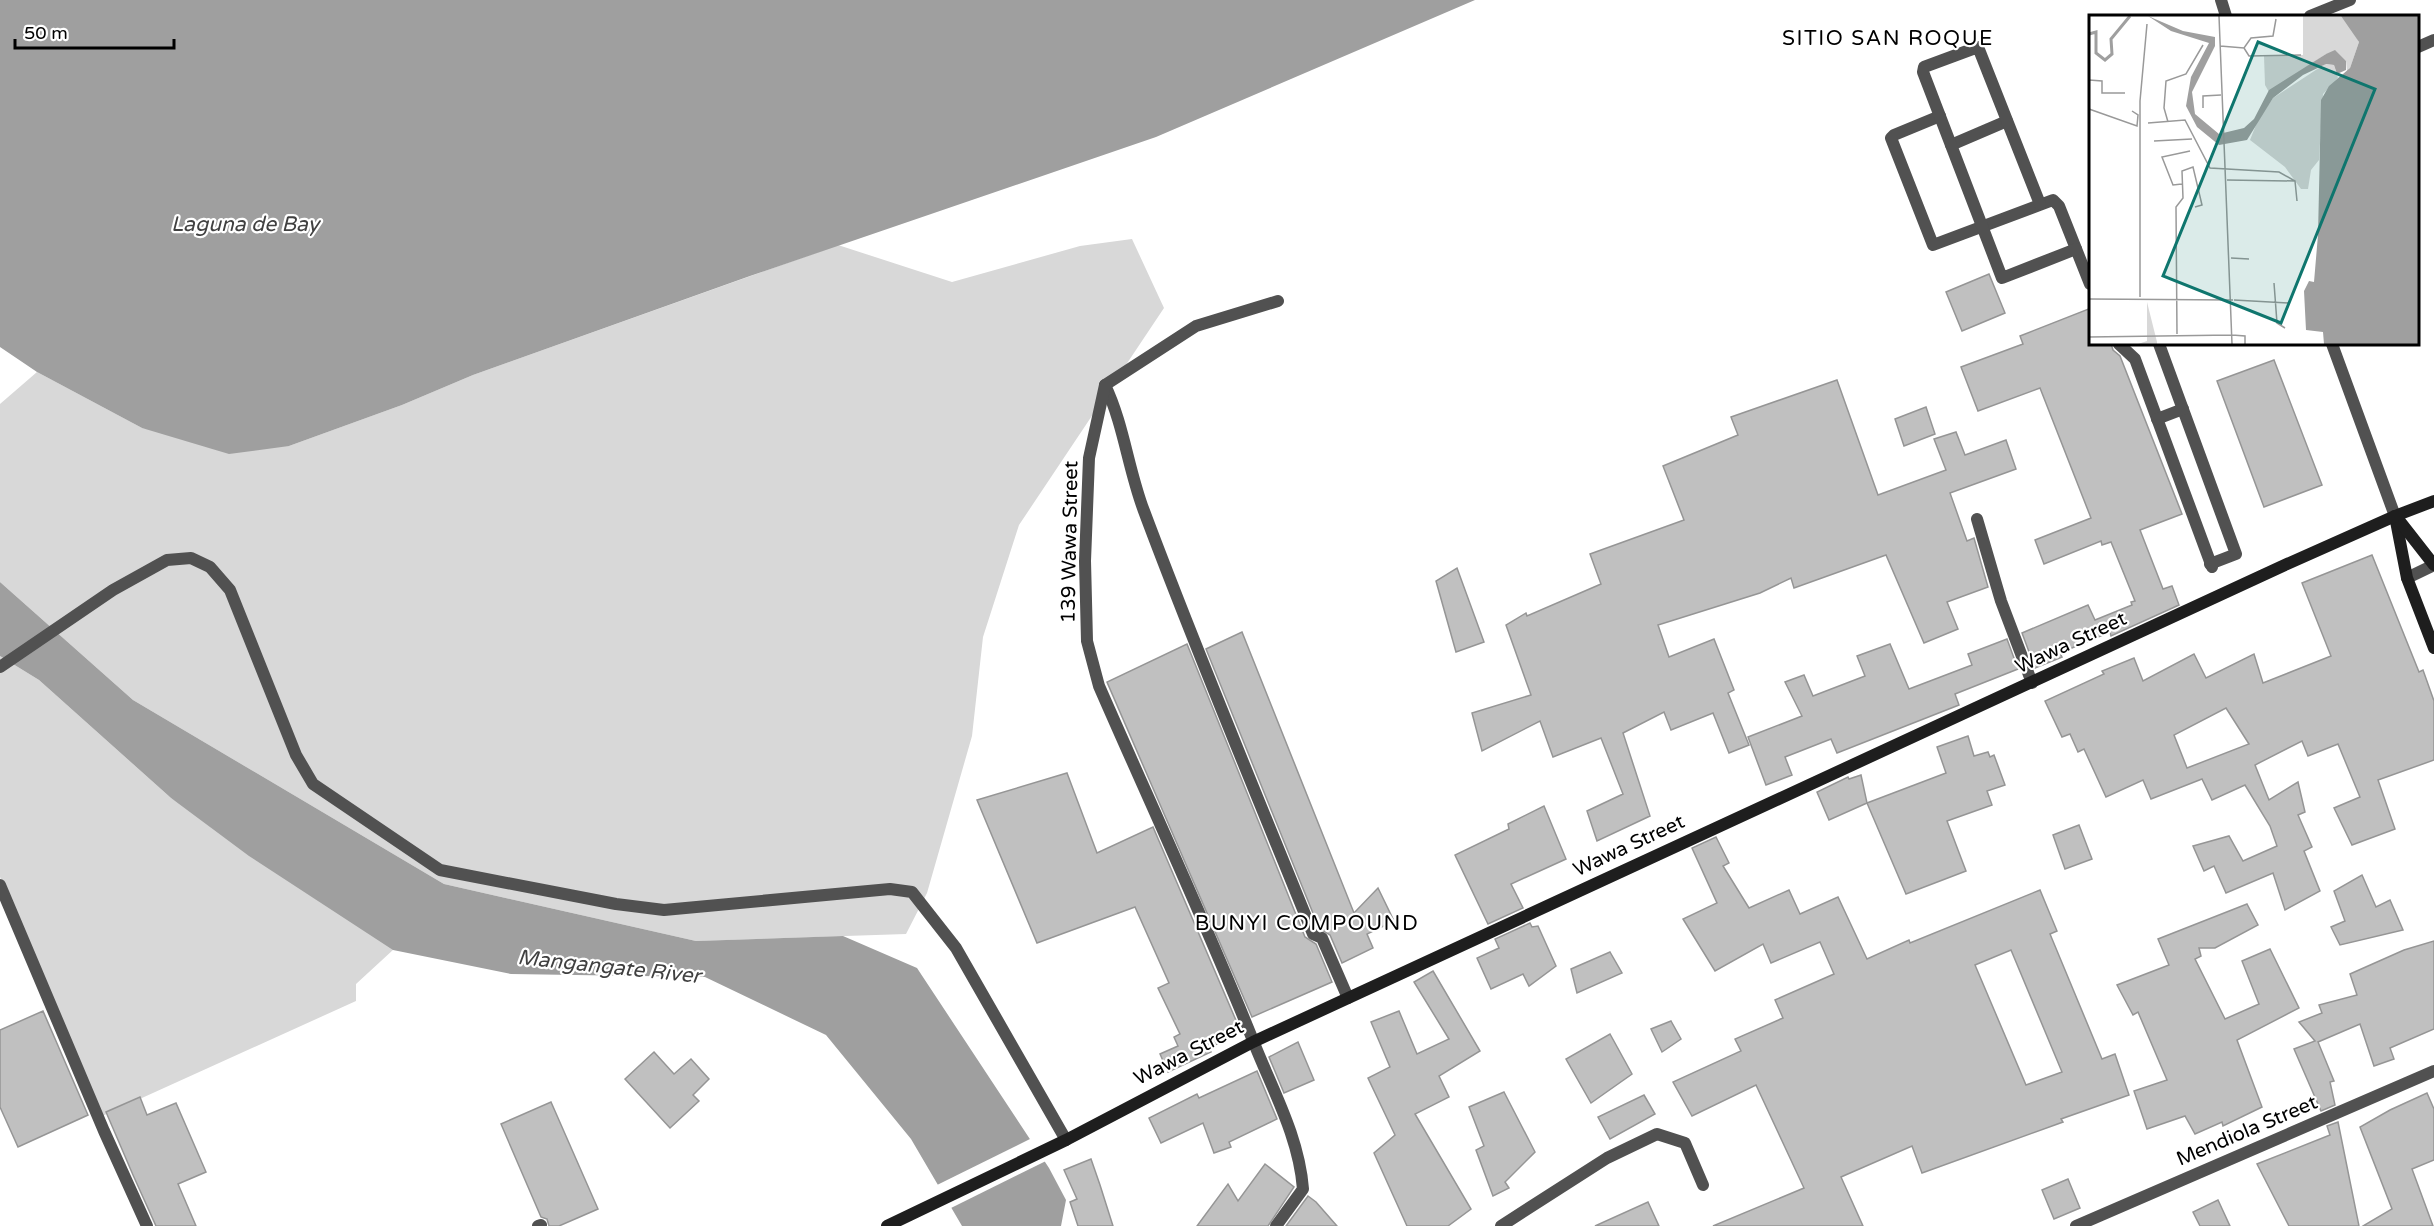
<svg xmlns="http://www.w3.org/2000/svg" width="2434" height="1226" font-family="'Varela Round',sans-serif">
<style>
.green{fill:#d8d8d8}
.water{fill:#9f9f9f}
.pier{fill:#fff}
.building{fill:#c0c0c0;stroke:#959595;stroke-width:1.5;fill-rule:evenodd}
.lines{fill:none;stroke-linecap:round;stroke-linejoin:round}
.service{stroke:#515151;stroke-width:12}
.minor{stroke:#515151;stroke-width:12}
.secondary{stroke:#1e1e1e;stroke-width:12}
.labels{text-anchor:middle;dominant-baseline:central;stroke-width:4.5;stroke-linejoin:round;paint-order:stroke}
.street-label{font-size:20px;fill:#000;stroke:#fff}
.neighbourhood-label{font-size:21px;letter-spacing:1.5px;fill:#000;stroke:#fff}
.water-label{font-size:21px;font-style:italic;fill:#404040;stroke:#fff}
.inset-river{fill:none;stroke:#9f9f9f;stroke-width:3}
.inset-road{fill:none;stroke:#999;stroke-width:1.5}
.view{fill:#0f766e;fill-opacity:0.15;stroke:#0f766e;stroke-width:3}
.inset-edge{fill:none;stroke:#000;stroke-width:3}
</style>
<rect width="100%" height="100%" fill="#fff"/>
<g class="green">
<polygon points="1132,239 1164,308 1019,525 983,637 972,736 927,893 906,934 696,941 444,884 133,700 0,582 0,404 37,372 142,428 289,446 402,405 473,375 838,245 952,282 1080,246"/>
<polygon points="0,656 39,680 171,798 406,938 356,984 356,1001 100,1117 0,877"/>
</g>
<g class="water">
<polygon points="0,0 1475,0 1156,137 750,276 473,375 402,405 289,446 229,454 142,428 37,372 0,347"/>
<polygon points="0,582 133,700 444,884 696,941 843,936 917,968 1049,1168 1066,1200 1061,1226 962,1226 911,1139 826,1035 705,977 511,974 393,950 249,856 171,798 39,680 0,656"/>
</g>
<polygon class="pier" points="1034,1137 1048,1160 949,1209 935,1186"/>
<g class="building">
<polygon points="1989,274 2005,313 1962,331 1946,292"/>
<polygon points="2091,308 2091,344 2111,344 2113,350 2120,356 2182,514 2140,530 2163,589 2172,586 2179,605 2111,636 2110,632 2060,653 2062,657 2035,668 2022,633 2088,605 2095,620 2132,605 2131,602 2135,601 2111,542 2102,545 2101,541 2044,564 2035,540 2091,518 2040,388 1978,411 1961,367 2023,344 2020,336"/>
<polygon points="2274,360 2322,485 2264,507 2217,381"/>
<polygon points="1837,380 1878,495 1946,470 1934,439 1956,432 1965,455 2006,440 2016,469 1950,493 1967,541 1974,538 1988,587 1947,602 1958,629 1924,643 1886,555 1794,588 1791,578 1760,593 1658,625 1669,657 1714,639 1734,690 1728,693 1749,745 1729,753 1713,713 1671,730 1664,712 1623,733 1650,816 1597,841 1587,811 1623,794 1601,738 1553,757 1540,721 1482,751 1472,713 1531,695 1506,625 1526,613 1527,616 1601,584 1590,554 1684,520 1663,466 1738,435 1731,417"/>
<polygon points="1926,407 1935,434 1904,446 1895,419"/>
<path d="M2372,555L2419,672L2423,670L2434,701V760L2378,780L2395,829L2352,845L2334,808L2360,797L2338,744L2308,756L2302,741L2255,765L2269,800L2298,782L2305,812L2298,815L2312,847L2304,851L2320,891L2285,910L2273,873L2226,893L2214,866L2204,871L2193,846L2229,836L2243,861L2277,846L2270,826L2245,785L2212,800L2202,779L2151,799L2143,780L2106,797L2084,749L2078,752L2070,734L2062,737L2045,701L2104,674L2102,671L2134,658L2143,681L2194,654L2206,678L2254,654L2263,683L2331,656L2302,583ZM2226,708L2249,744L2187,768L2174,735Z"/>
<polygon points="1457,568 1484,642 1456,652 1436,581"/>
<polygon points="1242,632 1354,913 1378,888 1394,921 1367,934 1373,948 1342,963 1330,935 1319,928 1206,649"/>
<polygon points="2007,639 2018,669 1955,694 1959,705 1837,753 1831,739 1785,757 1792,775 1766,785 1748,737 1802,716 1785,682 1804,675 1813,696 1865,676 1857,656 1890,644 1909,689 1972,665 1968,654"/>
<polygon points="1187,644 1305,937 1316,944 1332,982 1252,1017 1107,682"/>
<polygon points="1968,736 1974,756 1988,752 1990,757 1994,755 2005,785 1987,791 1992,805 1947,821 1966,871 1906,894 1867,803 1946,773 1937,747"/>
<polygon points="1067,773 1097,853 1153,827 1241,1032 1209,1048 1211,1052 1168,1072 1160,1054 1178,1046 1174,1037 1180,1034 1158,988 1169,983 1135,907 1037,943 977,800"/>
<polygon points="1861,775 1867,803 1829,820 1817,792 1848,777 1849,779"/>
<polygon points="1544,806 1566,859 1511,884 1523,908 1488,924 1455,855 1509,829 1508,824"/>
<polygon points="2079,825 2092,859 2065,869 2053,835"/>
<path d="M1716,837L1729,863L1723,866L1749,908L1789,890L1800,914L1838,897L1867,959L1909,940L1910,943L2040,890L2057,931L2050,934L2102,1059L2115,1054L2129,1095L2061,1119L2063,1122L1922,1173L1912,1146L1841,1177L1863,1226H1713L1804,1188L1756,1085L1692,1116L1673,1082L1741,1051L1735,1039L1783,1018L1775,1000L1834,974L1820,942L1771,963L1763,944L1715,971L1683,919L1717,903L1692,848ZM2011,950L2062,1072L2026,1085L1975,965Z"/>
<polygon points="2362,875 2376,907 2390,900 2403,930 2340,945 2331,927 2345,921 2334,891"/>
<polygon points="2247,904 2258,925 2215,948 2199,948 2201,956 2195,959 2225,1019 2259,1004 2242,961 2270,949 2299,1008 2237,1040 2262,1107 2223,1126 2222,1122 2195,1134 2185,1116 2147,1129 2134,1091 2167,1080 2138,1012 2133,1015 2117,985 2169,965 2158,939"/>
<polygon points="1530,923 1532,927 1538,926 1556,966 1529,986 1523,974 1491,989 1477,958 1499,948 1495,939"/>
<polygon points="2434,941 2434,1029 2390,1048 2394,1059 2374,1066 2360,1024 2318,1042 2334,1081 2330,1082 2335,1105 2321,1111 2294,1049 2315,1041 2299,1022 2322,1013 2319,1005 2357,995 2350,974 2404,950"/>
<polygon points="1610,952 1622,973 1577,993 1571,969"/>
<polygon points="1433,971 1480,1051 1439,1076 1449,1097 1415,1114 1471,1209 1448,1226 1407,1226 1374,1153 1395,1135 1368,1078 1390,1067 1371,1022 1399,1011 1417,1054 1449,1039 1414,982"/>
<polygon points="43,1011 88,1115 18,1147 0,1107 0,1030"/>
<polygon points="1671,1021 1681,1039 1662,1052 1651,1029"/>
<polygon points="1610,1034 1632,1074 1591,1103 1566,1059"/>
<polygon points="1298,1042 1314,1080 1284,1093 1269,1057"/>
<polygon points="654,1052 674,1074 691,1059 709,1079 693,1095 699,1101 670,1128 625,1079"/>
<polygon points="1257,1071 1277,1119 1229,1142 1231,1147 1214,1153 1203,1123 1161,1143 1149,1118 1197,1094 1199,1098"/>
<polygon points="1504,1092 1535,1152 1505,1182 1509,1188 1493,1196 1476,1150 1484,1146 1469,1107"/>
<polygon points="2427,1093 2434,1109 2434,1160 2412,1169 2433,1226 2363,1226 2392,1209 2360,1127 2390,1110"/>
<polygon points="1644,1095 1655,1114 1610,1139 1598,1117"/>
<polygon points="140,1097 147,1115 176,1103 206,1172 178,1184 196,1226 156,1226 133,1175 106,1112"/>
<polygon points="551,1102 598,1209 559,1226 549,1226 547,1219 541,1217 501,1124"/>
<polygon points="2338,1122 2359,1226 2289,1226 2257,1164 2330,1135 2327,1126"/>
<polygon points="1091,1159 1100,1185 1113,1226 1078,1226 1070,1202 1077,1199 1064,1170"/>
<polygon points="1265,1164 1294,1187 1268,1226 1197,1226 1228,1184 1238,1201"/>
<polygon points="2068,1179 2080,1208 2054,1219 2042,1190"/>
<polygon points="1308,1196 1316,1202 1337,1226 1286,1226"/>
<polygon points="2218,1200 2230,1226 2200,1226 2193,1212"/>
<polygon points="1648,1202 1659,1226 1595,1226"/>
</g>
<g class="lines">
<g class="service">
<polyline points="1940,116 1894,135 1891,138 1933,245 2053,200 2059,206 2090,284"/>
<polyline points="1951,145 2007,121"/>
<polyline points="2040,204 1978,47 1924,67 1923,72 2002,278 2076,249"/>
<polyline points="2119,344 2135,359 2212,567"/>
<polyline points="2159,344 2236,554 2210,564"/>
<polyline points="2157,419 2183,409"/>
<polyline points="2407,578 2434,565"/>
<polyline points="0,667 113,590 167,560 191,558 210,567 230,590 296,755 313,784 440,870 616,904 664,910 890,889 912,892 956,948 1066,1140"/>
<polyline points="538,1226 541,1225"/>
</g>
<g class="minor">
<polyline points="2221,0 2226,16"/>
<polyline points="2310,16 2350,0"/>
<polyline points="2418,47 2434,40"/>
<polyline points="2332,344 2395,516"/>
<path d="M1105,385C1124,425 1128,469 1144,511C1197,653 1256,793 1313,934L1322,938L1348,998"/>
<polyline points="1977,519 2001,601 2032,683"/>
<polyline points="0,885 104,1131 147,1226"/>
<path d="M1276,1226L1303,1189C1299,1137 1273,1091 1254,1043C1206,923 1151,805 1099,686L1087,641L1085,561L1089,458L1105,385L1196,326L1278,301"/>
<polyline points="1501,1226 1607,1158 1657,1134 1685,1143 1703,1185"/>
<polyline points="2076,1226 2434,1071"/>
</g>
<g class="secondary">
<polyline points="2395,516 2407,578 2434,648"/>
<polyline points="2398,519 2434,565"/>
<polyline points="887,1226 1066,1140 1253,1042 2287,564 2395,516 2434,501"/>
</g>
</g>
<g class="labels">
<g class="street-label">
<text transform="translate(1070 542) rotate(-89)">139 Wawa Street</text>
<text transform="translate(2071 643) rotate(-25)">Wawa Street</text>
<text transform="translate(1629 846) rotate(-25)">Wawa Street</text>
<text transform="translate(1189 1053) rotate(-27)">Wawa Street</text>
<text transform="translate(2247 1131) rotate(-23)">Mendiola Street</text>
</g>
<g class="neighbourhood-label">
<text x="1888" y="38">SITIO SAN ROQUE</text>
<text x="1307" y="923">BUNYI COMPOUND</text>
</g>
<g class="water-label">
<text x="245" y="224">Laguna de Bay</text>
<text transform="translate(609 967) rotate(6)">Mangangate River</text>
</g>
</g>
<g transform="translate(2089 15)">
<rect width="330" height="330" fill="#fff"/>
<path d="M214,1H252L262,12L270,27L261,53L258,57L257,46L237,39L180,77L176,70L175,41L214,40ZM236,49L245,50L249,63L234,79L230,145L222,155L219,174H212L196,152L161,125L169,105L184,83ZM58,287L68,327V329H49L58,326Z" fill="#d8d8d8"/>
<path d="M59,1L94,16L126,22V31L103,77L106,99L130,119L155,113L165,104L180,75L237,39L246,35L257,46V55L248,59L245,50L237,49L214,60L184,83L158,125L130,130L108,112L97,91L102,62L120,28L82,16ZM252,1H330V329H235L234,317L217,315L215,276L220,266L225,267L229,220L232,85L240,71L261,53L270,27Z" fill="#9f9f9f"/>
<path class="inset-river" d="M0,19L7,17V38L16,45L23,39L22,24L41,1"/>
<path class="inset-road" d="M130,1L143,329M131,31L155,33L162,23L184,21L187,4M155,33L160,41L212,40M0,65L13,66V78H36M114,93V81L132,80M0,94L48,111L49,100L43,96M79,107L75,93L77,66L97,59L114,30M59,108L96,105L121,153L190,157L206,166L208,186M65,126L103,124M138,165L206,166M93,169L84,170L73,142L101,136M142,243L160,244M185,268L188,308L196,313M51,282V86L58,9M0,284L144,285M145,285L201,288M88,319L87,192L94,183L93,156L104,152L113,190L106,192M0,322L143,320L156,321V329"/>
<path class="view" d="M169,27L286,74L192,308L74,261Z"/>
<rect width="330" height="330" class="inset-edge"/>
</g>
<path d="M15 39v9h159v-9" fill="none" stroke="#000000" stroke-width="3"/>
<text x="24" y="39" font-size="18" fill="#000000" stroke="#ffffff" stroke-width="4.5" paint-order="stroke">50 m</text>
</svg>
